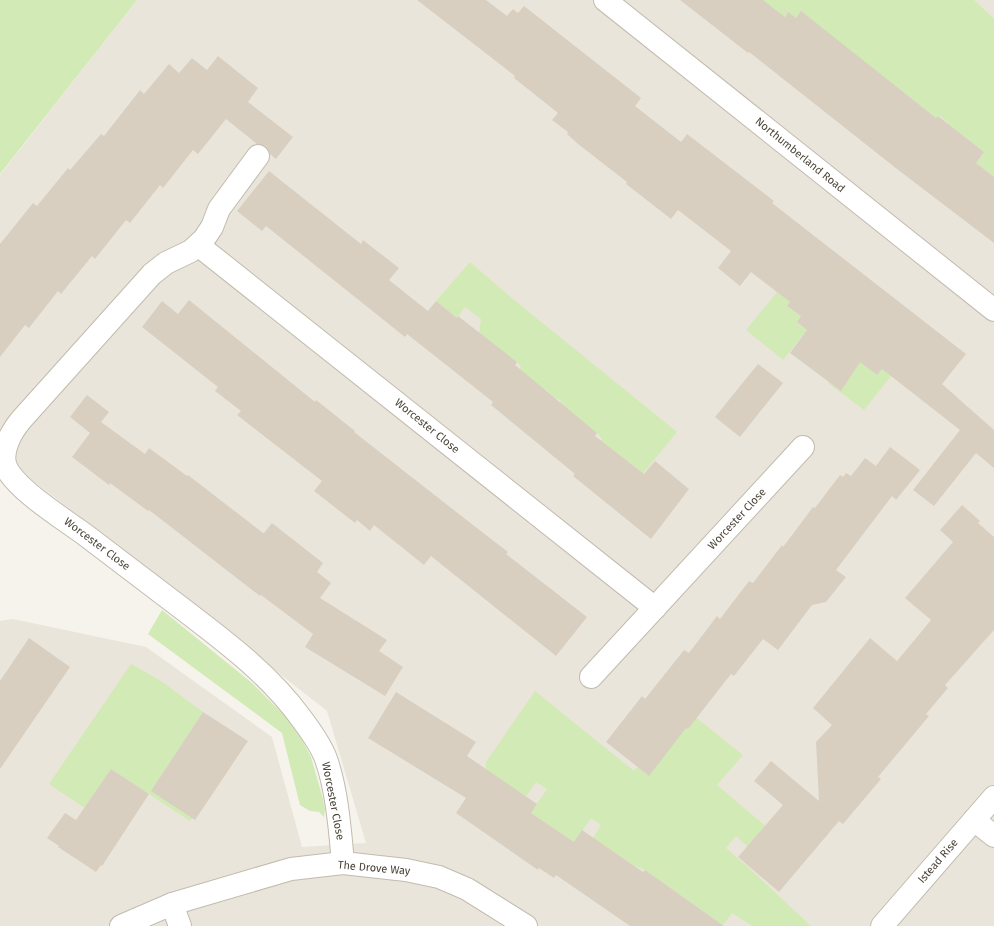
<svg xmlns="http://www.w3.org/2000/svg" width="994" height="926" font-family="'Fira Sans',sans-serif">
<style>
.residential{fill:#eae5da}
.green{fill:#d2eab5}
.building{fill:#d8cfc1}
.lines{fill:none;stroke-linecap:round;stroke-linejoin:round}
.street-casing{stroke:#c2bbae;stroke-width:24}
.street{stroke:#fff;stroke-width:22}
.labels{text-anchor:middle;dominant-baseline:central;stroke-width:3;stroke-linejoin:round;paint-order:stroke}
.street-label{font-size:11px;fill:#4b4439;stroke:#fff}
</style>
<rect width="100%" height="100%" fill="#f6f3ec"/>
<polygon class="residential" points="137,0 994,0 994,926 0,926 0,621 13,619 146,647 272,737 302,847 366,843 327,711 49,493 0,457 0,175"/>
<g class="green">
<polygon points="0,0 137,0 0,174"/>
<polygon points="763,0 974,0 994,19 994,177 976,163 984,152 948,124 948,123 939,115 936,118 801,12 796,18 788,12 770,35 780,13"/>
<polygon points="470,262 513,299 677,432 641,476 638,469 627,461 626,462 600,442 602,439 597,433 559,405 561,400 556,399 546,390 544,392 518,372 521,367 517,362 479,335 481,319 465,307 457,318 436,301"/>
<polygon points="777,292 790,302 788,306 801,316 797,322 807,330 783,360 746,330"/>
<polygon points="850,354 877,375 889,360 898,367 864,410 828,383"/>
<polygon points="162,610 252,683 286,717 302,740 311,757 323,799 325,809 324,817 319,812 310,811 300,805 282,733 148,634"/>
<polygon points="131,664 161,681 203,712 160,777 192,818 190,821 111,769 85,808 49,784"/>
<polygon points="535,691 634,771 638,767 679,704 743,755 717,785 769,829 748,847 736,836 726,848 749,868 811,926 752,926 732,913 723,925 645,870 633,865 593,838 601,825 591,818 577,838 577,844 528,811 532,811 547,789 536,782 521,804 486,769 486,762"/>
</g>
<g class="building">
<polygon points="417,0 486,0 507,16 513,9 518,13 524,6 641,98 635,106 681,142 687,134 774,201 772,203 966,354 942,384 994,430 994,468 976,453 934,506 913,490 960,430 882,369 877,375 860,362 841,391 790,353 807,330 797,322 801,316 787,306 790,302 751,272 740,286 718,268 731,251 678,210 671,219 626,184 627,182 578,144 567,134 568,132 552,120 558,113 514,78 515,76"/>
<polygon points="680,0 763,0 785,17 788,12 796,18 801,11 936,118 938,116 984,152 976,163 994,177 994,243 897,169 749,52 748,53"/>
<polygon points="218,56 258,88 248,102 293,137 276,159 270,154 269,151 266,146 257,144 226,119 198,154 193,150 163,188 160,185 130,223 126,220 95,259 92,256 61,294 58,291 29,328 25,325 0,357 0,244 33,203 37,206 68,168 70,170 101,134 104,136 140,90 144,94 169,64 179,73 192,58 207,70"/>
<polygon points="269,171 361,244 363,240 399,268 389,280 428,311 436,301 457,318 458,316 517,362 515,365 597,433 595,436 644,474 655,461 689,489 651,539 573,476 575,474 491,405 493,402 445,364 407,334 405,337 266,226 262,231 237,211"/>
<polygon points="189,300 315,402 316,400 355,431 354,432 473,525 508,552 506,554 587,617 556,656 431,556 424,565 374,525 370,531 357,520 355,523 314,491 322,481 237,415 241,411 215,391 218,387 142,327 162,301 178,314"/>
<polygon points="758,364 783,383 740,437 715,417"/>
<polygon points="87,395 109,412 101,422 145,454 149,448 187,476 188,475 263,533 264,533 272,523 323,563 317,572 331,583 320,598 387,640 379,651 403,667 385,696 305,647 313,634 261,595 260,596 149,510 148,511 110,483 109,485 72,457 90,433 70,417"/>
<polygon points="890,447 920,470 896,500 892,496 836,570 846,577 826,602 812,605 778,650 763,639 734,676 731,674 688,729 686,728 649,776 606,742 642,696 645,699 684,650 689,653 717,616 720,619 749,581 753,583 782,545 783,547 813,507 815,508 840,475 843,477 846,473 851,476 865,458 876,466"/>
<polygon points="962,505 980,521 978,523 994,537 994,630 945,685 948,688 926,714 929,716 878,777 881,779 843,824 839,821 779,892 738,857 783,805 754,781 771,761 819,801 816,742 832,725 813,708 870,638 897,661 931,620 905,598 953,542 940,530"/>
<polygon points="29,638 70,667 0,769 0,681"/>
<polygon points="396,692 476,742 467,756 537,804 531,813 574,842 582,830 643,872 645,870 724,926 630,926 556,875 554,878 539,868 538,870 456,813 466,798 368,738"/>
<polygon points="203,712 248,741 195,820 151,791"/>
<polygon points="111,769 149,794 102,866 101,865 96,872 58,847 59,846 47,838 65,813 76,820"/>
</g>
<g class="lines">
<defs>
<g id="street">
<polyline points="605,0 994,310"/>
<path d="M258,156L219,209L212,227L204,239L191,251L166,263L152,274L21,420C11,432 0,452 6,467C16,490 67,521 88,537C120,561 152,586 184,610C226,642 270,675 301,718C310,730 321,745 326,759C337,790 340,830 343,863"/>
<polyline points="198,245 655,608"/>
<polyline points="591,677 803,447"/>
<polyline points="974,820 994,836"/>
<polyline points="172,904 180,926"/>
<polyline points="121,926 172,904 291,869 343,863 406,870 439,877 467,889 526,926"/>
<polyline points="882,926 994,797"/>
</g>
</defs>
<use href="#street" class="street-casing"/>
<use href="#street" class="street"/>
</g>
<g class="labels">
<g class="street-label">
<text transform="translate(800 155) rotate(39)">Northumberland Road</text>
<text transform="translate(427 426) rotate(39)">Worcester Close</text>
<text transform="translate(737 519) rotate(-47)">Worcester Close</text>
<text transform="translate(97 544) rotate(37)">Worcester Close</text>
<text transform="translate(333 801) rotate(79)">Worcester Close</text>
<text transform="translate(938 861) rotate(-49)">Istead Rise</text>
<text transform="translate(374 868) rotate(5)">The Drove Way</text>
</g>
</g>
</svg>
